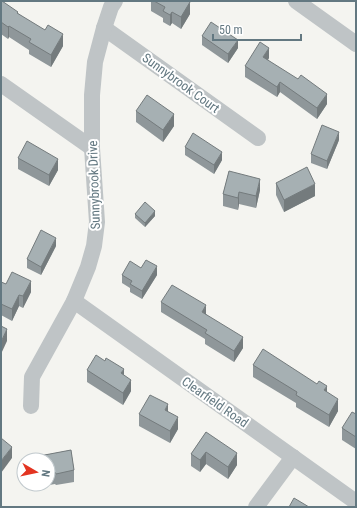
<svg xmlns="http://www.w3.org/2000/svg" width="357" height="508" font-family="'Roboto Condensed',sans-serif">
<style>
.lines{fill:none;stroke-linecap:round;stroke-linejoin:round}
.minor{stroke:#bfc4c6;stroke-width:16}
.wall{fill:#8f979a}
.shaded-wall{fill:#747b7d}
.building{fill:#a6b0b3;stroke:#747b7d}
.labels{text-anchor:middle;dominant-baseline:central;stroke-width:4;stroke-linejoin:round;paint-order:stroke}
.street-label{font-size:13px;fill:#637881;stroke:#fff}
</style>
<rect width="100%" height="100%" fill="#f4f4f0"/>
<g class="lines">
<g class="minor">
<polyline points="296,1 356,44"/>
<polyline points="104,28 258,138"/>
<polyline points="1,84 92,148"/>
<polyline points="74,301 356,502"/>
<polyline points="31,406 32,377 74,301 88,267 94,246 97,222 92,148 92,95 95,62 104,28 111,7 115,1"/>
<polyline points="256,507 293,457"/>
</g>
</g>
<g class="wall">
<polygon points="1,1 63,46 51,67 29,54 29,50 9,37 8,39 1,34"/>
<polygon points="151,1 188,1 190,14 181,29 172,23 170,26 163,22 163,18 151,11"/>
<polygon points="202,36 238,48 228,63 202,45"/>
<polygon points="269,58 268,60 327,104 317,119 280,92 277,97 245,77 245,66"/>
<polygon points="136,111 174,126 163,142 136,122"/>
<polygon points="339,140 327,169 311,163 311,154"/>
<polygon points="185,147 222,160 214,174 185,155"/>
<polygon points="18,158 58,170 49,186 18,169"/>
<polygon points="229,171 260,190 256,208 239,204 238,210 223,206 223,194"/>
<polygon points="276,183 315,196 284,212 276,195"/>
<polygon points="135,214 155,216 145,227 135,218"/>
<polygon points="56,246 41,275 27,268 27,259"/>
<polygon points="141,268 157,275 142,299 130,292 130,288 122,283 122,275"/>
<polygon points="1,282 6,284 31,292 23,308 19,306 12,321 1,315"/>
<polygon points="161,302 206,314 243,348 234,362 205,344 205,339 161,312"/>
<polygon points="253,365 327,392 338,411 329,427 296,407 296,403 253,377"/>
<polygon points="87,370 124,375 131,391 123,405 87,382"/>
<polygon points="139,414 178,429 170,443 139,426"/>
<polygon points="356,414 356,449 342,440 342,428"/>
<polygon points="206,432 237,465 228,479 206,464 200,472 191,466 191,454"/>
<polygon points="71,450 74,470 74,482 56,485 55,484 38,487 37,484 48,484 48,460 34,460 34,457"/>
</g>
<g class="shaded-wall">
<polygon points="190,2 190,14 181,29 181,17"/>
<polygon points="172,12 172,23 170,26 170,15"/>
<polygon points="9,26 9,37 8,39 8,27"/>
<polygon points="63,34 63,46 51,67 51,55"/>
<polygon points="238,40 238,48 228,63 228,54"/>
<polygon points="269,48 269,58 263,67 263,57"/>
<polygon points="280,82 280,92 277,97 277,87"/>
<polygon points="327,94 327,104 317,119 317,108"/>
<polygon points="174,114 174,126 163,142 163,130"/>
<polygon points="339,132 339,140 327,169 327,161"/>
<polygon points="222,152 222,160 214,174 214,165"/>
<polygon points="58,159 58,170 49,186 49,175"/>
<polygon points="260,179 260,190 256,208 256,196"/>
<polygon points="315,184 315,196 284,212 284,200"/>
<polygon points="239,192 239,204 238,210 238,198"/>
<polygon points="155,211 155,216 145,227 145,223"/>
<polygon points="56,238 56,246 41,275 41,267"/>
<polygon points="157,266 157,275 142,299 142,291"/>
<polygon points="31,281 31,292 23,308 23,296"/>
<polygon points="19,295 19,306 12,321 12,309"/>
<polygon points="206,305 206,315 202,312"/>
<polygon points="7,329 7,341 1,354 1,342"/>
<polygon points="243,337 243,348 234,362 234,351"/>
<polygon points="124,369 124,381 121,373"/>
<polygon points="131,380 131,391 123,405 123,393"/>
<polygon points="327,386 327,398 324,390"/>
<polygon points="338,399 338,411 329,427 329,415"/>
<polygon points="168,404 168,416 165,410"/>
<polygon points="178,417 178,429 170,443 170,431"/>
<polygon points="12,447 12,458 1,473 1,461"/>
<polygon points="206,452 206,464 200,472 200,460"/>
<polygon points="237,453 237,465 228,479 228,467"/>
</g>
<g class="building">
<polygon points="1,1 2,1 18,12 17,13 45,30 48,25 63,34 51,55 29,42 31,39 9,26 8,27 1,22"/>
<polygon points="154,1 188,1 190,2 181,17 172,12 170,15 163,11 165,7"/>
<polygon points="211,22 238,40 228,54 202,36"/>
<polygon points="260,42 269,48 263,57 298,79 301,75 327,94 317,108 280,82 277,87 245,66"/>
<polygon points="147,95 174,114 163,130 136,111"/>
<polygon points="322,125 339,132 327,161 311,154"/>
<polygon points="193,133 222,152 214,165 185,147"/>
<polygon points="27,141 58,159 49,175 18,158"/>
<polygon points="307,167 315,184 284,200 276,183"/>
<polygon points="229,171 260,179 256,196 239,192 238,198 223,194"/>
<polygon points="145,202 155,211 145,223 135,214"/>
<polygon points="41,230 56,238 41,267 27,259"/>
<polygon points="146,260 157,266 142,291 130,284 132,281 122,275 130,261 141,268"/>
<polygon points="12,272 31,281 23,296 19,295 12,309 1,304 1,282 6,284"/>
<polygon points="172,285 206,305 202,312 243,337 234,351 205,333 207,330 161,302"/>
<polygon points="1,326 7,329 1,342"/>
<polygon points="263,349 317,384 319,381 327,386 324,390 338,399 329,415 296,395 297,392 253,365"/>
<polygon points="96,355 105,361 106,358 124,369 121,373 131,380 123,393 87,370"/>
<polygon points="150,395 168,404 165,410 178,417 170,431 139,414"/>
<polygon points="352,412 356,414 356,437 342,428"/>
<polygon points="206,432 237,453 228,467 206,452 200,460 191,454"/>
<polygon points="1,438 12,447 1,461"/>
<polygon points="71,450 74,470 56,474 55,472 48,473 48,460 35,460 34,457"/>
<polygon points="294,498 309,507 289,507"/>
</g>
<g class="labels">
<g class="street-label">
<text transform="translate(181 83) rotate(36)">Sunnybrook Court</text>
<text transform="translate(94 185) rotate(-92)">Sunnybrook Drive</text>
<text transform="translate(215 402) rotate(35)">Clearfield Road</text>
</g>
</g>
<rect width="357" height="508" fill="none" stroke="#637881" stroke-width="4"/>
<g transform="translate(36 472) rotate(99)"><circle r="19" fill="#ffffff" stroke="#c1c9cd"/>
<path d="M0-3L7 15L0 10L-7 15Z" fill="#e33421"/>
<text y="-6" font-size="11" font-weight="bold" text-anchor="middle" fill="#637881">N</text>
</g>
<path d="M213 34v6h88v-6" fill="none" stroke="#637881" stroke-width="2"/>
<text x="219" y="34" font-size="12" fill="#637881" stroke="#ffffff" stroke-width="3" paint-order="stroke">50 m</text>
</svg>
